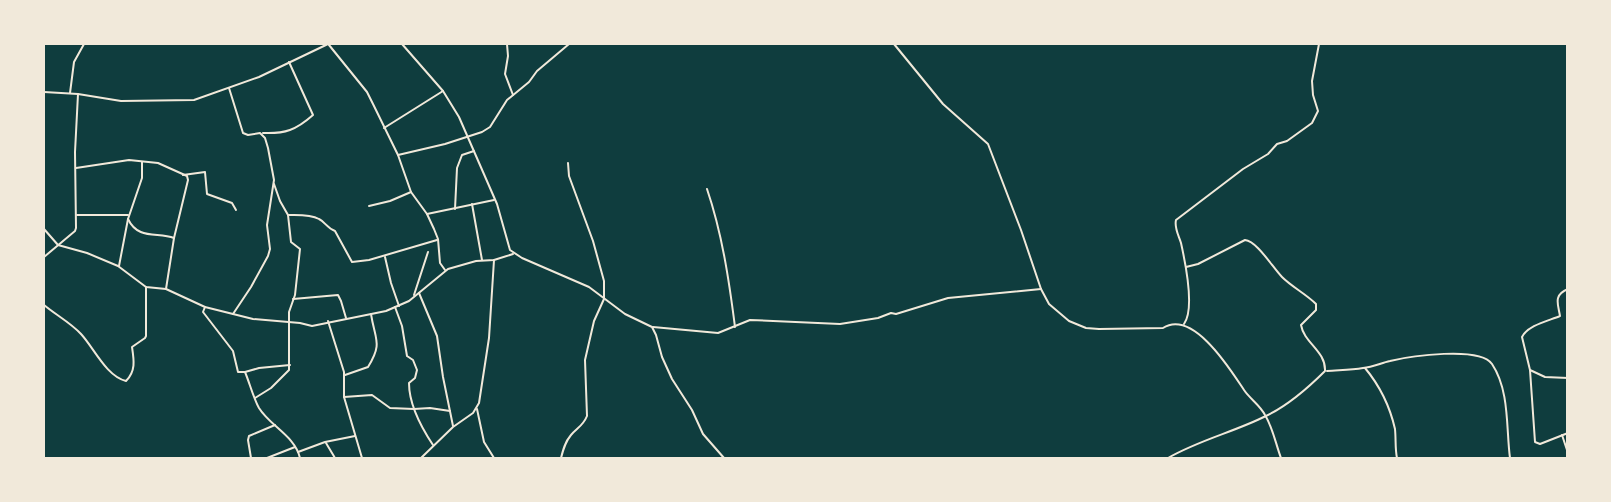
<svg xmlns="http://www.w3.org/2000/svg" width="1611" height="502" font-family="'Roboto Serif',serif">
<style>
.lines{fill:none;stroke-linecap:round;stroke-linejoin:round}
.minor{stroke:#f1e9da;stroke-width:2}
</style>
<rect width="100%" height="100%" fill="#0f3d3e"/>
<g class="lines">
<g class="minor">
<polyline points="402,44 443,91 459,117 497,204 510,250 522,258 589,287 625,314 652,327 656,335 662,357 672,379 692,410 703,434 724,458"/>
<polyline points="507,44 508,56 505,74 513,95"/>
<path d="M894,44L943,104L988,144L1021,230L1041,289L1049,304L1069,321L1086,328L1099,329L1163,328C1193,309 1230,369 1244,390C1250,399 1260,405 1265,415C1273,428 1276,445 1281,458"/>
<polyline points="329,45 367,92 373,104 398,155 411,192 427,214 434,229 438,239 440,263 445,270"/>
<polyline points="229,88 243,133 248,135 260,133 265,138 268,148 274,180 267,225 270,249 268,256 251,287 233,314"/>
<polyline points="44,92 78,94 121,101 194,100 259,77 328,44"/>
<polyline points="70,93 74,62 84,44"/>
<polyline points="384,128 443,91"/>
<path d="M263,133C285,134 296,130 313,115L289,62"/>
<polyline points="398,155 445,144 482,132 490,127 507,100 529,82 537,71 569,44"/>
<path d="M142,162V178L128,219C138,240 157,232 174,238"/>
<polyline points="76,168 129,160 158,163 187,176 188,180 174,238 166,289"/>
<polyline points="183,175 205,172 207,194 232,203 236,210"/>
<path d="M707,189C722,233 729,280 735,327"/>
<polyline points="472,204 482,260"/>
<polyline points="369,206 390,201 411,192"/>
<polyline points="455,209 457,168 462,155 474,151"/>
<polyline points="427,214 494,200"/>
<polyline points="77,215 128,215"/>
<path d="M288,215C297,215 310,214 319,219C325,222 327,228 335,231L352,262L369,260L437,240"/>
<polyline points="44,229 58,245 87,253 118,266 146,287 166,289 205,307 253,319 300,323 312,326 386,311 409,301 448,269 476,261 494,260 513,254"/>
<polyline points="44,257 75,231 76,228 75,152 78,94"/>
<polyline points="385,257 391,283 399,306"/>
<polyline points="119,266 128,219"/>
<path d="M1568,289C1553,295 1558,304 1560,316C1548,321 1528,325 1522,337L1530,370L1545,377L1568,378"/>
<polyline points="419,293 437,336 443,377 453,426"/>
<polyline points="414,295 428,252"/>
<polyline points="293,299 338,295 341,301 346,318"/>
<path d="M44,305C56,315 71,323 81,334C94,348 106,376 126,381C136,371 134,360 132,347L145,338L146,336V287"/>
<polyline points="205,307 203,312 233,351 238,372 245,372 259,368 290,365"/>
<path d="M395,307L402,326L407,356L413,360L417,370L415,378L409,383C409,405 421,427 433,445"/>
<polyline points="328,321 344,372 344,397 362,458"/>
<path d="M1184,324C1195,309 1185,261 1181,243C1179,236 1174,228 1176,220L1243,169L1268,154L1277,144L1287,141L1312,123L1318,111L1313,95L1312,81L1319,44"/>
<polyline points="653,327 718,333 750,320 840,324 878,318 891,313 896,314 948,298 1041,289"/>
<path d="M1365,368C1380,386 1390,407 1395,429C1396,439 1395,449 1397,458"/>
<polyline points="1530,370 1535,442 1540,444 1568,433"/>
<path d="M1327,371C1339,370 1351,370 1363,368C1373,367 1381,363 1390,361C1410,356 1480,346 1492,364C1510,391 1506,429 1510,458"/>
<path d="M245,372C250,384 253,397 259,408C270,426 295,436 300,458"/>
<path d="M345,375L368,367C383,343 375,340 371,314"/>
<polyline points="344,397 372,395 390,408 414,409 430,408 450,411"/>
<polyline points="255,398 271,388 289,370 289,312 295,295 300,249 291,242 288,215 280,201 274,184"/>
<polyline points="477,409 484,442 494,458"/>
<polyline points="1562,435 1568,453"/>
<polyline points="326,443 335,458"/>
<polyline points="298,452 325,442 355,436"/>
<polyline points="251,458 248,440 249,436 275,425"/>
<polyline points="267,458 295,447"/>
<polyline points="421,458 453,427 473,413 479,403 489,338 494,260"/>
<path d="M561,458C563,450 565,442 571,435C577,428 583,426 587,416L585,360L594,321L604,299V281L593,241L569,176L568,163"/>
<path d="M1168,458C1199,440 1234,432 1266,416C1289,405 1308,388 1325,371C1326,351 1304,343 1301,325L1316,310V304C1306,294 1292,287 1282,277C1273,268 1257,241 1245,240L1198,264L1186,267"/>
</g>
</g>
<rect width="1611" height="502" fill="none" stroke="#f1e9da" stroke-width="90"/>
</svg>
